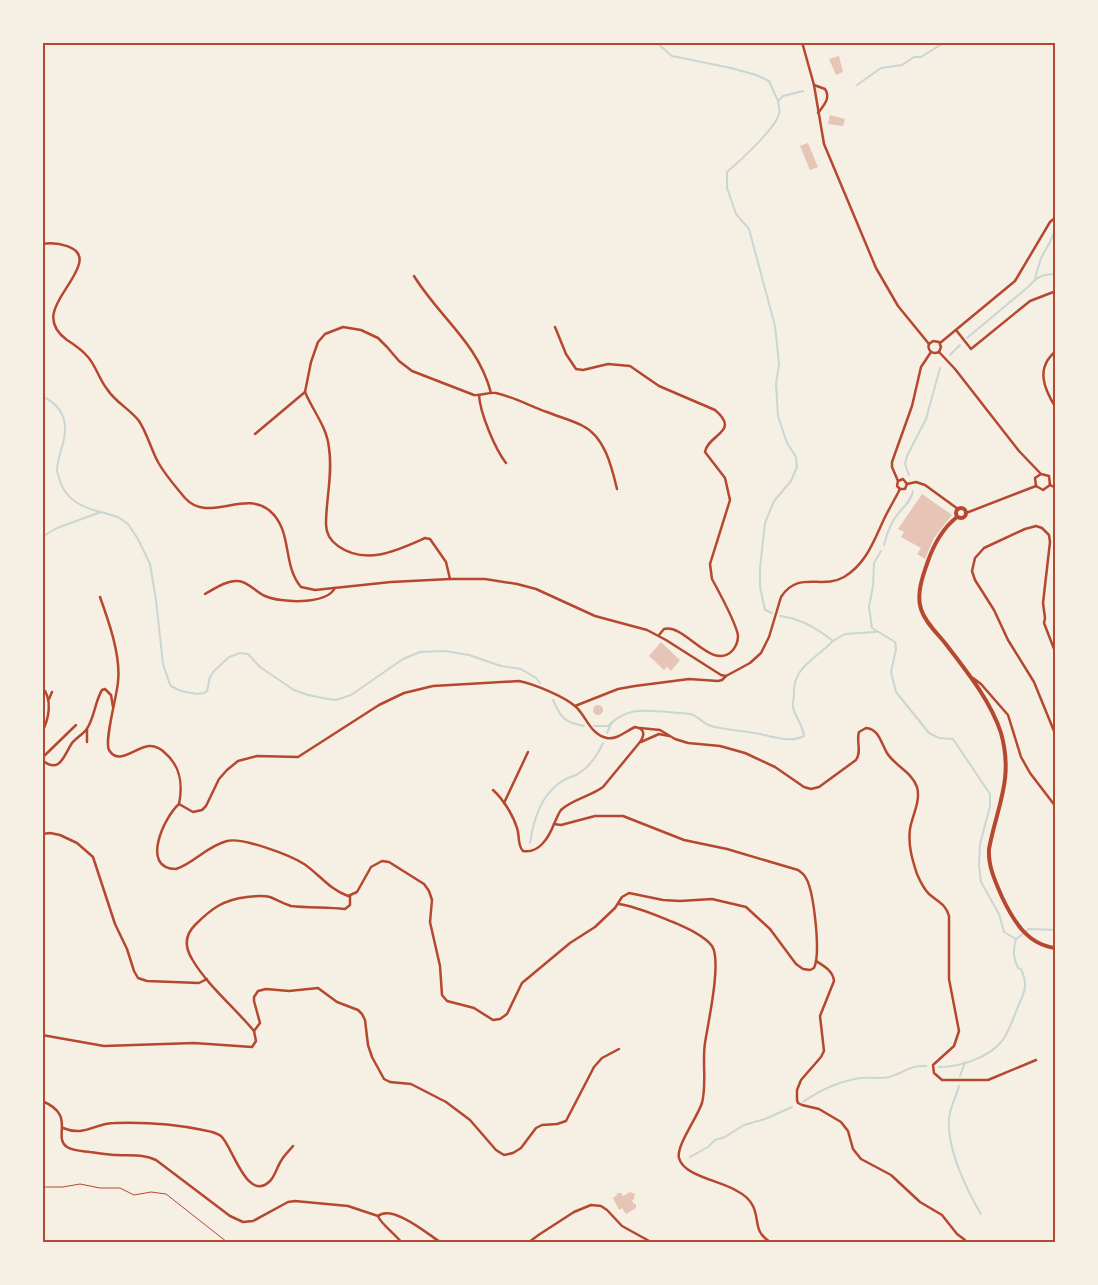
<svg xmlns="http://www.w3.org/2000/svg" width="1098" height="1285" font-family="'Work Sans',sans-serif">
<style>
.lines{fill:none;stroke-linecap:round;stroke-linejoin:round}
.stream{stroke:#c9d6d2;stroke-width:2}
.building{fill:#e6c5b7}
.path{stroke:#b5482f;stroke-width:1}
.minor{stroke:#b5482f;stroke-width:2.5}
.primary{stroke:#b5482f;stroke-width:4}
.neatline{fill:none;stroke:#b5482f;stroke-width:2}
</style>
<rect width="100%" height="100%" fill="#f6efe4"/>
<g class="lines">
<g class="stream">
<polyline points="656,42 672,56 731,68 756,75 769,81 778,101"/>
<polyline points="857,85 881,68 902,65 914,57 921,57 945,42"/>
<polyline points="1035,278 1041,258 1050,242 1056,227"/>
<path d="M967,338L1028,287C1037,277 1042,274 1056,274"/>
<polyline points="950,355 960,345"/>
<path d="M42,396C65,407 69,424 62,447C60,454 57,463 57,470C57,473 59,477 60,481C66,500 82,507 100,512"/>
<polyline points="909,475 905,464 907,456 926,419 940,368"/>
<polyline points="42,537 57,528 101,512 118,517 128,524 138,539 150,564 156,600 163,664 169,682 171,686 181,691 197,694 204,693 207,691 210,677 214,671 229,657 240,653 248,654 260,667 294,690 308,695 328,699 336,700 351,695 403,659 420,652 445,651 469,655 501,666 521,669 536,678 540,683"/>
<path d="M884,545C886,537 889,528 893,521C899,510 911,503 913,491"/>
<polyline points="881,551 874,563 873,586 869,607 872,628 895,642 896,649 891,672 896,692 929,733 939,738 953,739 990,794 990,806 980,844 979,865 981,882 999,914 1004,932 1016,939 1029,929 1056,930"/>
<path d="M772,613L765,610L760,587V568L765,523L774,501L791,481L797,467L796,457L787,443L778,416L776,384L779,364L775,326L749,229L736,214L727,188V172C740,161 772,131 778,117C781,112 779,107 778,101L783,96L803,91"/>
<path d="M780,616C799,618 818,629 833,641L845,634L876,632"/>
<path d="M553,700C561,718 564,722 584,726"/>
<path d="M594,726H608C627,707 643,710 668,712C676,713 684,713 691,714C698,716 703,724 711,726C727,730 744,731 760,734C773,737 791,743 804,736C803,725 795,717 793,707C792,703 794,699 794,695C792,667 816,659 833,641"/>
<polyline points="607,733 612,722"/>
<path d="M530,843C533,822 541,797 558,784C563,780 570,777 576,775C589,768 597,756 603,743"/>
<path d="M939,1067C960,1067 988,1058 1002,1041C1009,1031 1013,1020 1017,1009C1024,992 1029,987 1021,969L1018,968C1013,958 1013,950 1016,939"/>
<polyline points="960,1076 965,1062"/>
<path d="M959,1086C956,1097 950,1107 949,1119C947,1149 966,1189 981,1214"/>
<path d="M803,1102C820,1090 840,1081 861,1078C870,1077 880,1079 889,1077C903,1074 908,1065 926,1066"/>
<polyline points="690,1157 708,1147 715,1140 725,1137 744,1125 765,1119 792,1107"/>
</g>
</g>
<g class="building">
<polygon points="839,56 843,72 836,75 829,59"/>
<polygon points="830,115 845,119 843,126 828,124"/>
<polygon points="808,143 818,167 810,170 800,146"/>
<polygon points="922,494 952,515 934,538 925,559 917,554 921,548 901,537 904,532 898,529"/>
<polygon points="661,642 680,660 671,671 667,667 664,670 649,656"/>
<circle cx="598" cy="710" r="5"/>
<polygon points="630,1192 635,1194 634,1199 632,1201 634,1204 636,1204 636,1208 626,1214 622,1208 619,1210 613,1198 617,1195 617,1193 621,1193 623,1196"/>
</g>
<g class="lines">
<polyline class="path" points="42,1187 63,1187 80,1184 100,1188 120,1188 134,1195 151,1192 166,1194 227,1242"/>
<g class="minor">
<polyline points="802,42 814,85 824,144 876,268 898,306 929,344"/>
<path d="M814,85L825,89C831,98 824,105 818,113"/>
<path d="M42,244C55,242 84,245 79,264C72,290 33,315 67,340C75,345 82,350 88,357C96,366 99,379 107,389C115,402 130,409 139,421C147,433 151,449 158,462C165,475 176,487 185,498C208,524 245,489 270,511C293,531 282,565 301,587L315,590L391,582L450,579H485L517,584L536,589L595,616L647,630L666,640L721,675L726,676"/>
<path d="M414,276C440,318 478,343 491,393"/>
<path d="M555,327L566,354L576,369L583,370L608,364L630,366L659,386L715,410C741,432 708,434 705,452L725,478L730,500L710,564L712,579C718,590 737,626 738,636C738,641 736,646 733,650C712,673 685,623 664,629L659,635"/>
<polyline points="956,330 971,349 1030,301 1056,291"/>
<polyline points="940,343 1015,281 1050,222 1056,217"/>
<polyline points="929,344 933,341 939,342 941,347 939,352"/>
<path d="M929,344C927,350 932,355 939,352"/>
<path d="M1056,351C1035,368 1044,389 1056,408"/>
<polyline points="939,352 955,369 1019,451 1041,474 1049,476 1050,485"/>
<path d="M479,395C480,413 495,449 506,463"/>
<polyline points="255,434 305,392"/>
<polyline points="898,481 892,467 892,462 912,406 921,367 931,352"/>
<polyline points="907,484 916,482 925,485 958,509"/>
<polyline points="1050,485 1056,488"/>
<polyline points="1036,486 1043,490 1050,485"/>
<polyline points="1036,486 1035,478 1041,474"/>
<polyline points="900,489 897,486 898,481 903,479 907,484"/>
<polyline points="900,489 905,489 907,484"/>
<polyline points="966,513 1036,486"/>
<path d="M450,579L446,562L430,539L425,538C398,550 366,566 338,546C331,541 326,533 326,524C326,498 333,474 329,448C327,427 313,411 305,392L311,362L318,342L325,334L343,327L361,330L378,338L387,347L399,361L412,371L474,395C481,396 488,392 496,393C514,397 530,406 547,412C559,417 572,420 583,426C605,437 612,468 617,489"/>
<path d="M205,594C214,589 227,580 238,581C247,581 256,592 265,596C281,603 326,605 335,588"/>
<path d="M100,597C109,622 121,656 118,682C117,696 104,741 109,750C119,767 137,745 151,746C155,746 161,749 164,752C181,766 183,784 179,804"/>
<polyline points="1056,654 1044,623 1045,618 1043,603 1050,542 1049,535 1042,528 1036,526 1025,529 984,548 975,558 972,571 975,580 994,610 1008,640 1034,682 1056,736"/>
<polyline points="973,678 981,684 1008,715 1021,757 1030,773 1056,807"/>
<path d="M519,681C534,684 563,696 575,706C586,715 590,735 607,738C617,740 626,731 635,727L639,728C645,731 644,736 640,742L603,787C591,796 571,800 561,810C558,814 556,820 554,824L561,825L595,816H623L684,840L727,849L798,870C801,872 804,874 806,878C814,892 821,954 814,968L810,970L803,969L796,964L770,929L746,907L712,899L680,901L663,900L629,893L622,897L615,908L595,927L570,943L522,983L507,1014L500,1019L493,1020L474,1008L447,1001L442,995L440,966L430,922L432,900L429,891L424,884L389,862L382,861L371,867L357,892L348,896C330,890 319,874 304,864C290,855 242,837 227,841C207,846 194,863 176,869C140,869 164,817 179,804L193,812L202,810L206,806L219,779L227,770L238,761L257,756L298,757L379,705L404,693L433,686Z"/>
<path d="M42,687C53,699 49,719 42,732"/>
<polyline points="49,699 52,692"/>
<path d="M575,706L618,689L635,686L689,679L718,681L722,680L726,676L750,663L761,653L769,637L781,597C798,570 822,590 844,577C867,563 874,540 885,517C890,507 895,499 900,489"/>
<path d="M640,728L660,730L675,739L688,743L720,746L745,753L775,767L804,787L811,789L819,787L856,760C862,752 856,741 859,732L866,728C879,729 881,743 887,753C895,766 912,772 917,787C921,801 912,816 910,829C908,845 912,859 917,874C920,881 923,888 929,894C937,901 946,904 949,916V979L959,1031L954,1046L933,1065L934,1073L942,1080H988L1036,1060"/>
<polyline points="87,742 87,729"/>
<polyline points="641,742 659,734 669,736"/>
<polyline points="42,758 76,725"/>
<path d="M42,760C60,775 64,755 72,743C76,738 82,735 86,730C94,720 95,701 102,690L105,689L111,695L113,707"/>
<path d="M493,790C503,799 513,815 517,828C520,836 517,845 523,851C539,854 549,837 554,824"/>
<polyline points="504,803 528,752"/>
<polyline points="42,834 50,833 60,835 77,843 93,857 115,924 127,949 134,971 138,978 147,981 199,983 207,979"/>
<path d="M619,904C638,907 655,915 673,922C684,927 704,935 712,946C722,961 708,1023 705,1043C702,1063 707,1083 702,1103C697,1118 676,1146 679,1158C683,1176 722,1181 737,1191C743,1194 750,1200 753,1206C760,1221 753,1231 770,1242"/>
<path d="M816,961C824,966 833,971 834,981L820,1016L824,1051L821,1057L801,1080L797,1090V1100L798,1103L802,1105L819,1109L841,1122L848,1131L853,1149L861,1159L891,1175L920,1202L942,1215L957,1234L965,1240"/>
<polyline points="254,1031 260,1023 254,1001 254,997 258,991 266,989 289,991 318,988 337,1002 358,1010 362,1014 365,1020 368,1045 372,1057 384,1079 390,1082 411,1084 446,1102 470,1120 496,1150 504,1155 513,1153 521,1148 536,1128 542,1125 557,1124 566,1121 594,1067 602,1058 619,1049"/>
<path d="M42,1035L104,1046L194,1043L252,1047L256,1041L254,1031C235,1008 207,985 192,959C184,946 185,935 195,925C212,908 223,900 247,897C255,896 263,895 270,897C277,900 284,904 291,906C309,908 327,907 345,909L350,905V896"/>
<path d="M42,1101C77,1115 52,1137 67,1147C73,1151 83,1151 90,1152C99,1153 108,1155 117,1155C131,1156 143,1154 156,1160L230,1216L243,1222L253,1221L288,1202L295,1201L348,1206L378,1216C392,1204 428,1234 440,1242"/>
<path d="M63,1128C85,1137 94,1123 115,1123C144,1122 174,1124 203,1130C209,1131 216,1132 221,1136C232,1145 247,1204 270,1181C275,1176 277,1167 281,1161C284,1155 289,1151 293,1146"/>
<path d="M378,1216C380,1223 396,1235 401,1242"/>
<polyline points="529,1242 540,1234 574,1212 591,1205 601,1206 607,1210 622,1226 651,1242"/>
</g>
<g class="primary">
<circle cx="961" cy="513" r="5"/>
<path d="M957,517C943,528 934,544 928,561C923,575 916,594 921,609C925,622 937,633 945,643C965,669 991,701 1001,733C1014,779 997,806 989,849C988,866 995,881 1002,897C1013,920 1027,945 1056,948"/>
</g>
</g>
<rect width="1098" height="1285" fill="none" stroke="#f6efe4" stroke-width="88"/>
<rect x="44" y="44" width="1010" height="1197" class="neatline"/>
</svg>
